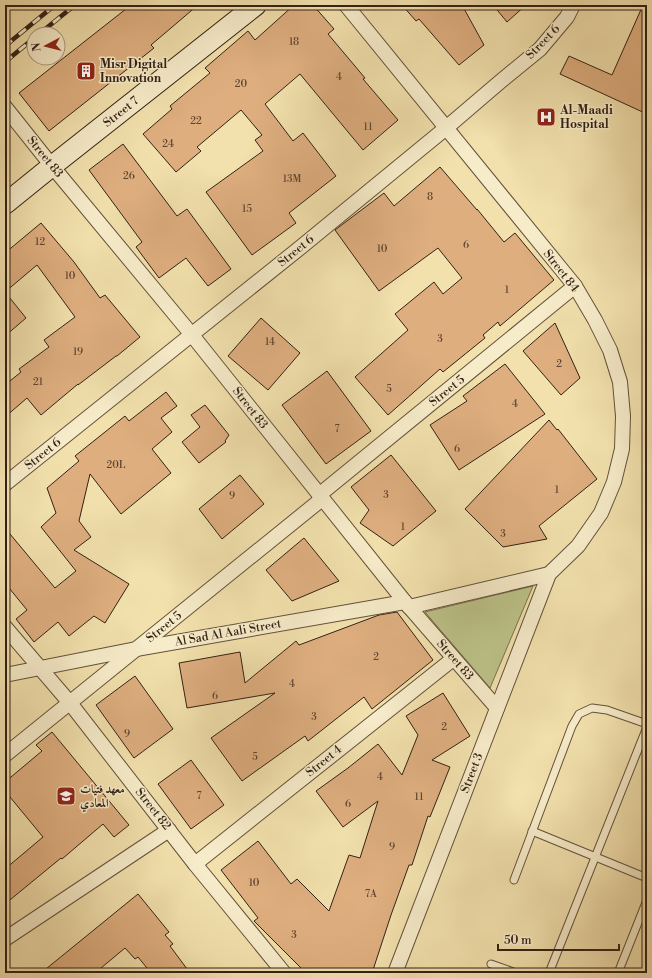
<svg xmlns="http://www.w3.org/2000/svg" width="652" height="978" font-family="'Libre Bodoni',Amiri,serif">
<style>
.green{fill:#bcc289;stroke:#78724f}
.building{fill:#deae7f;stroke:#332115}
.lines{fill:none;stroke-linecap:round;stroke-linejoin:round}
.lane-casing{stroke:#63513b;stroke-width:9}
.street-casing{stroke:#63513b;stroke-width:16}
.secondary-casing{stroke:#332115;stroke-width:22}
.lane{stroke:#f7ecca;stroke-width:7}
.street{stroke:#f7ecca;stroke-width:14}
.secondary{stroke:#f7ecca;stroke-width:20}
.rail-casing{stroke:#332115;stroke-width:4.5}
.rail{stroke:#f7ecca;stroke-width:3;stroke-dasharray:9;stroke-linecap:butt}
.labels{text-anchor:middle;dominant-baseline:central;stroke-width:3;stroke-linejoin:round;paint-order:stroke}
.number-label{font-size:10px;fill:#5e4430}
.street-label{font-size:12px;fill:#332115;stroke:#f7ecca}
.poi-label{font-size:12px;font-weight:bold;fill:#332115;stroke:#f7ecca;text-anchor:start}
</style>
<rect width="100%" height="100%" fill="#f2e1ad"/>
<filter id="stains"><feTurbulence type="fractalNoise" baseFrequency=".005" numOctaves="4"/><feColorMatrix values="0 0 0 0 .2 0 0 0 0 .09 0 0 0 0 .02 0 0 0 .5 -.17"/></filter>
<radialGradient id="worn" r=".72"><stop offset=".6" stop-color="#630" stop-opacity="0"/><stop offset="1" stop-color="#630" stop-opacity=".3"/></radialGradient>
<polygon class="green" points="533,586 490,688 425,612"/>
<g class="building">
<polygon points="131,5 198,5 151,45 154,48 49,131 19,93"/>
<polygon points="294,5 313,5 334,29 328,34 365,78 363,79 398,120 363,150 300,74 265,104 293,141 303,133 336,176 289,213 296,223 252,255 206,192 263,151 255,140 262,135 241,110 197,147 201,151 176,172 143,134 172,109 170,106 210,73 205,68 248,31 255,40"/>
<polygon points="402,5 462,5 484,45 459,65 419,19 416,21"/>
<polygon points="493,5 526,5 507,22"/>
<polygon points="643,5 647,5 647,114 560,74 569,56 612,75"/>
<polygon points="123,144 177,216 187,209 231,269 208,286 186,258 159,278 136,247 142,242 89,170"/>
<polygon points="440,167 477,210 477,209 504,242 515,233 554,280 500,326 498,322 483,335 485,338 443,372 440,369 388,415 355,377 408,330 395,314 434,282 443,294 462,278 438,248 379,291 335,230 384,193 394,206"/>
<polygon points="41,223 74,262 100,298 105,295 140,337 117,356 116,356 78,385 78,384 41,415 27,398 5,417 5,385 21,372 19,369 49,347 44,340 75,317 37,265 5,292 26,318 5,336 5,253"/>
<polygon points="261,318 300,353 268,390 228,356"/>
<polygon points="555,323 580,378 561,395 523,351"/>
<polygon points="505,364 545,414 459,470 430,425 467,401 463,396"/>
<polygon points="327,371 371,431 326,464 282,405"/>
<polygon points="166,392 177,406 161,418 172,432 152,449 171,473 121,514 90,474 79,521 91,537 74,550 129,584 105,623 94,616 69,636 58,622 34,642 16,619 27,610 5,583 5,528 55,588 76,571 41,527 56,513 47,488 79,461 75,456 125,416 129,421"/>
<polygon points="205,405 229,435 225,441 226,442 199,463 182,442 200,427 191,415"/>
<polygon points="549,420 557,430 558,429 597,479 539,526 547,539 503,547 465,509"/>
<polygon points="391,455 436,511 393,546 360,523 369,510 351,487"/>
<polygon points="240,475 264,504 222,539 199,509"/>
<polygon points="304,538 339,581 292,601 266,570"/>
<polygon points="397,612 433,660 372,709 364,697 308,741 305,736 242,781 211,738 275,693 187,708 179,663 240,652 245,683 296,641 299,645 379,615"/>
<polygon points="135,676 173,729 134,758 96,705"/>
<polygon points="443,693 470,736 432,760 450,767 430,817 428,816 412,865 409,865 391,915 372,973 306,973 254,921 258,918 221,870 258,841 291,884 297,879 329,911 349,855 360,858 378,801 343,827 316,791 348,768 378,744 402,775 418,735 406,716"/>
<polygon points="52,732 129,825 114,837 103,824 62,859 61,858 5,904 5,869 43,837 5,791 5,782 42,751 36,745"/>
<polygon points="191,760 224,805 191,829 158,784"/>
<polygon points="138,894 169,932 165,935 173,944 170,946 190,973 151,973 138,957 135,959 125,948 95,973 41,973"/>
</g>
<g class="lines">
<defs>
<g id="lane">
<polyline points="532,831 647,878"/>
<polyline points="514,880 572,726 579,714 592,708 607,710 647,724"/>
<polyline points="491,964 516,973"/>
<polyline points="549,973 647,727"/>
<polyline points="618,973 647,900"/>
</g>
<g id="street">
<polyline points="346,5 575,286 595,320 610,350 620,382 623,416 622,449 614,482 601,513 578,546 549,574 395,973"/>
<polyline points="5,107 52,166 192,335 405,602 497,708"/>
<polyline points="5,484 301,247 446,128 501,81 540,49 567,17 573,5"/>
<polyline points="319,495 575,286"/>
<polyline points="409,607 549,574"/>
<polyline points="5,627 70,703 195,864 284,973"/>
<polyline points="5,675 136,649 405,602"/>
<polyline points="5,755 322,499"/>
<polyline points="195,864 453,659"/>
<polyline points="5,939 169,830"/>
</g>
<polyline id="secondary" points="5,204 52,166 256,5"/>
</defs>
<use href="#lane" class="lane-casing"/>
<use href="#street" class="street-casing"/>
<use href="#secondary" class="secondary-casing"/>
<use href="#lane" class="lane"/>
<use href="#street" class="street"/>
<use href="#secondary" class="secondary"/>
<defs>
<g id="rail">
<polyline points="39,34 75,5"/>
<polyline points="5,46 55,5"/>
<polyline points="5,62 34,38"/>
</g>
</defs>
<use href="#rail" class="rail-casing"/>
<use href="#rail" class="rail"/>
</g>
<defs>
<symbol id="building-square" viewBox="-11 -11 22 22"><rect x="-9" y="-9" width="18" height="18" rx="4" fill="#8f2418" stroke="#f7ecca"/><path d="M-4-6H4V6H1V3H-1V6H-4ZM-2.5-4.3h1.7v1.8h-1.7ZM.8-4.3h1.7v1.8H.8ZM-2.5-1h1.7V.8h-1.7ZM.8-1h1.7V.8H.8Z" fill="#fff"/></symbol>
<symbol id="hospital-square" viewBox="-11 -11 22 22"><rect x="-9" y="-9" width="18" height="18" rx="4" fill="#8f2418" stroke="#f7ecca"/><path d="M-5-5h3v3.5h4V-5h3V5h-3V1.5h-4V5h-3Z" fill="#fff"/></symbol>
<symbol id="school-square" viewBox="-11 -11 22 22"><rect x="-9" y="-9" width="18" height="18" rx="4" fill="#8f2418" stroke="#f7ecca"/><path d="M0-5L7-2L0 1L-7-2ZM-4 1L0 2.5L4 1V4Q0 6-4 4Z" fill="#fff"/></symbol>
</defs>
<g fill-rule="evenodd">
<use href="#building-square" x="75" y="60" width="22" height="22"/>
<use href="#hospital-square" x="535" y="106" width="22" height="22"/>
<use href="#school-square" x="55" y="785" width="22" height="22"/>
</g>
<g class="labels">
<g class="number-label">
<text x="294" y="42">18</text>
<text x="339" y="77">4</text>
<text x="241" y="84">20</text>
<text x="196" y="121">22</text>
<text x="368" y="127">11</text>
<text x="168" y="144">24</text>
<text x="129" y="176">26</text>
<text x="292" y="179">13M</text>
<text x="430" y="197">8</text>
<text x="247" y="209">15</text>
<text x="40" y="242">12</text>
<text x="466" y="245">6</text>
<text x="382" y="249">10</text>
<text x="70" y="276">10</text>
<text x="507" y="290">1</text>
<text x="440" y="339">3</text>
<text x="270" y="342">14</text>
<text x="78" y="352">19</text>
<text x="559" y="364">2</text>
<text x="38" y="382">21</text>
<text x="389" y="389">5</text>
<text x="515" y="404">4</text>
<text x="337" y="429">7</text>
<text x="457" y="449">6</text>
<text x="116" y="465">20L</text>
<text x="557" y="490">1</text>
<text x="386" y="495">3</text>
<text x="232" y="496">9</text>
<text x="403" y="527">1</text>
<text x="503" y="534">3</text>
<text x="376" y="657">2</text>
<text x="292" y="684">4</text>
<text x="215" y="696">6</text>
<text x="314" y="717">3</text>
<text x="444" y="727">2</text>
<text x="127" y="734">9</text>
<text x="255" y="757">5</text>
<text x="380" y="777">4</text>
<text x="199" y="796">7</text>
<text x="419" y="797">11</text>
<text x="348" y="804">6</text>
<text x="392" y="847">9</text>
<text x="254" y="883">10</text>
<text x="371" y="894">7A</text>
<text x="294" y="935">3</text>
</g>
<g class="street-label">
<text transform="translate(543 42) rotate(-46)">Street 6</text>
<text transform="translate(121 112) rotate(-38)">Street 7</text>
<text transform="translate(45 157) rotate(51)">Street 83</text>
<text transform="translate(296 251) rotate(-39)">Street 6</text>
<text transform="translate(561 271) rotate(52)">Street 84</text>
<text transform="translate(447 391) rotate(-39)">Street 5</text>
<text transform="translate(250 408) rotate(52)">Street 83</text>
<text transform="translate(43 454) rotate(-39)">Street 6</text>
<text transform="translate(164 627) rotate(-39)">Street 5</text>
<text transform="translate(228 633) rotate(-10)">Al Sad Al Aali Street</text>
<text transform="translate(455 660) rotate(49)">Street 83</text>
<text transform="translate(324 761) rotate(-39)">Street 4</text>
<text transform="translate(472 773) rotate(-69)">Street 3</text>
<text transform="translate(153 809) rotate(52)">Street 82</text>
</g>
<g class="poi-label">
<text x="100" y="64">Misr Digital<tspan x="100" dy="14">Innovation</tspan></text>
<text x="560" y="110">Al-Maadi<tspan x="560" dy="14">Hospital</tspan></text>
<text x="80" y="789">معهد فتيات<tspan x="80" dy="14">المعادي</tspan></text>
</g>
</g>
<rect width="652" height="978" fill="none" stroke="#f2e1ad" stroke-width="20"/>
<rect x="6" y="6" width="640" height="966" fill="none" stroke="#332115" stroke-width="2"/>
<rect x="10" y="10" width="632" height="958" fill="none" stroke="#332115"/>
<g transform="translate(46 46) rotate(263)"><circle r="19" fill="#f7ecca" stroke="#a99b82"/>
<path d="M0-3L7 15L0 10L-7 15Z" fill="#8f2418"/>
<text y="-6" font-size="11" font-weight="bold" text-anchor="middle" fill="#332115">N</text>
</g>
<path d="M498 944v6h121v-6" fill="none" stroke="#332115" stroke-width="2"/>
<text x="504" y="944" font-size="12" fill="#332115" stroke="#f7ecca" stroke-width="3" paint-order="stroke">50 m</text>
<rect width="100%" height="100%" filter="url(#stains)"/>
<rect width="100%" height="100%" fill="url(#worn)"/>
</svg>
